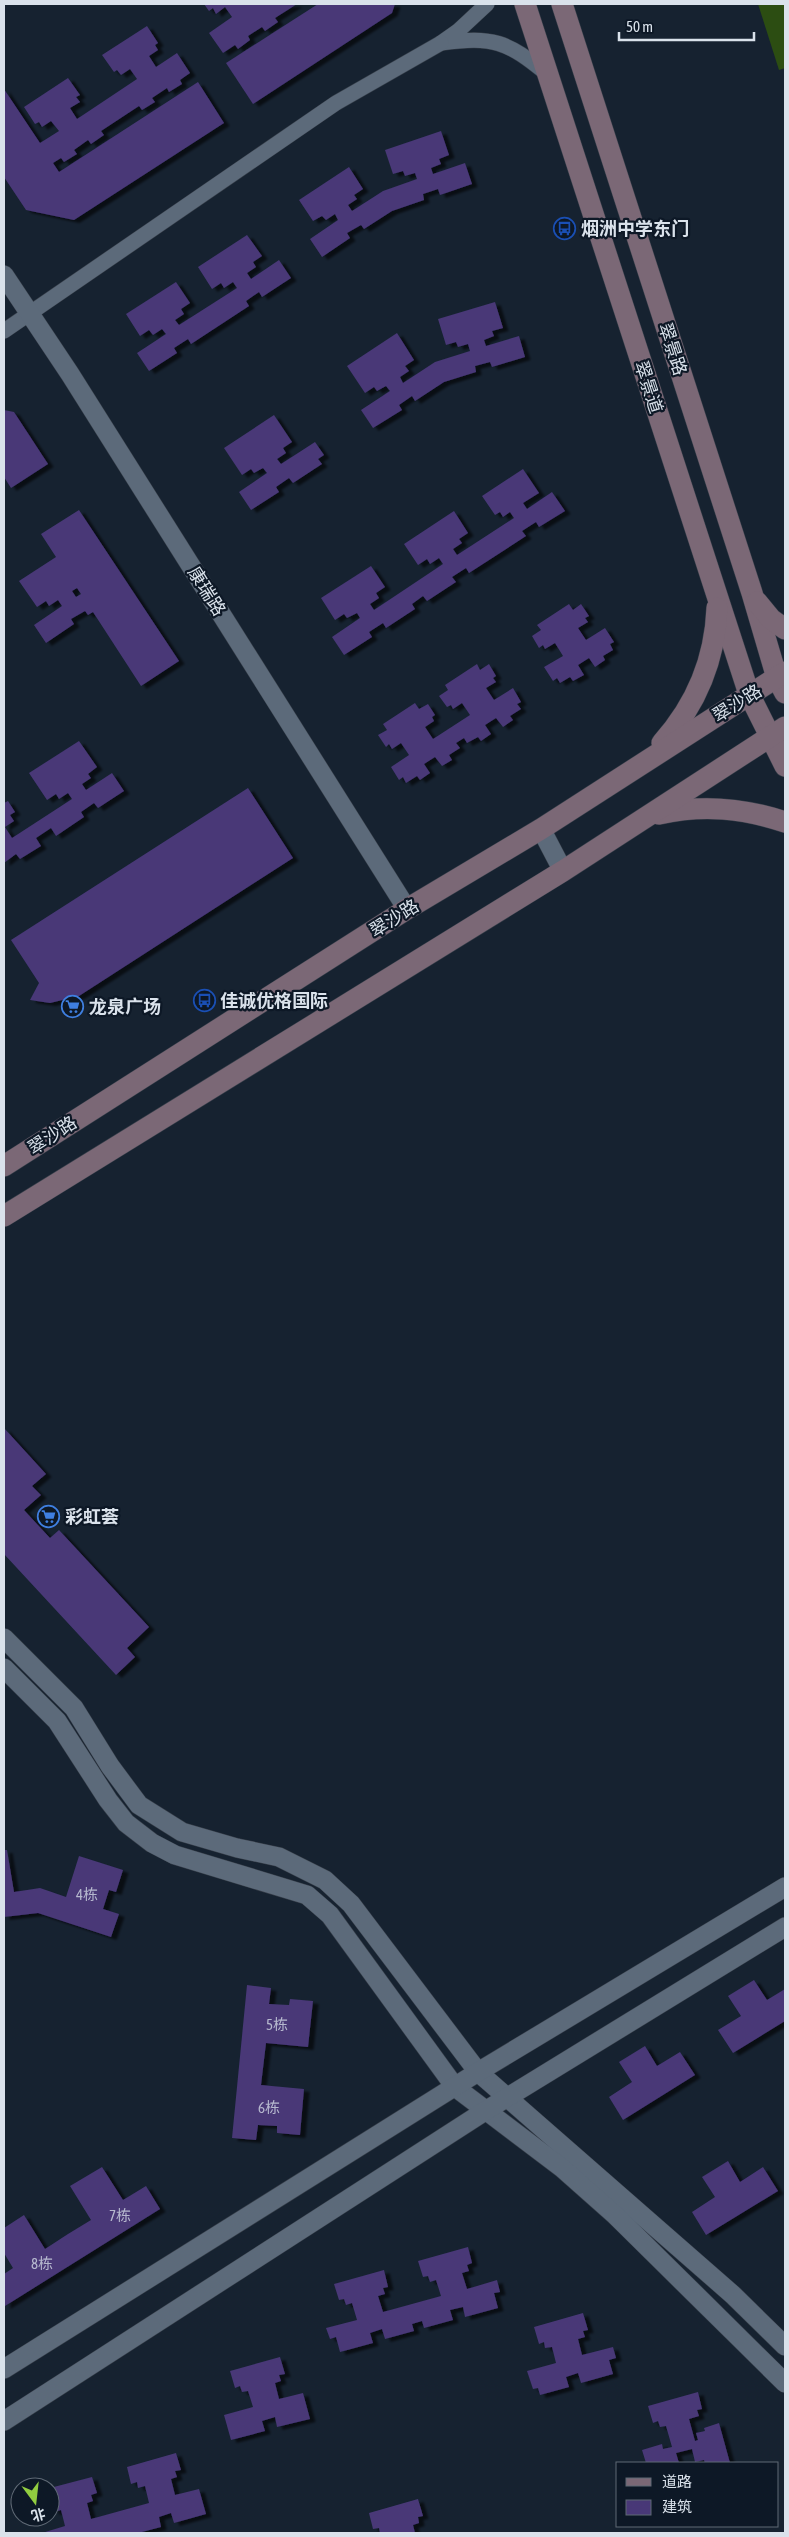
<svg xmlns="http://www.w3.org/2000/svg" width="789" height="2537" font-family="'Asap Condensed','Noto Sans SC',sans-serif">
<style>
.pitch{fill:#2c4d12}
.building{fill:#483877;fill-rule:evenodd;filter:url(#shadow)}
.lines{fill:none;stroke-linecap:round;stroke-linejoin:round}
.minor-casing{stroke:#373f4a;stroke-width:16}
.tertiary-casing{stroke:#373f4a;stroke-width:20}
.secondary-casing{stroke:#373f4a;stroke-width:22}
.minor{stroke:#5c6a7a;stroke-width:15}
.tertiary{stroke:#5c6a7a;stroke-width:19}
.secondary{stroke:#7b6876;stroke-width:21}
.labels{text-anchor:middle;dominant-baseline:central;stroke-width:4.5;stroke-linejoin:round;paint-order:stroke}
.number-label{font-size:15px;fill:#b6b8ce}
.poi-label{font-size:18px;font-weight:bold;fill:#dae2eb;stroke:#0d1826;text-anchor:start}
.street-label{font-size:18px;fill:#dae2eb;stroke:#0d1826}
</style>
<defs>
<filter id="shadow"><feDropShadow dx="5.5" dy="3" stdDeviation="1" flood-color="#0009"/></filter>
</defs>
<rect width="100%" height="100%" fill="#162230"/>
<polygon class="pitch" points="758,4 785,4 785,68 779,70"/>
<g class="building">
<polygon points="204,4 251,5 297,4 275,18 278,22 265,31 262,27 248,36 250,40 238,49 235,45 223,53 209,33 232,17 225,7 216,14 213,8 209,11"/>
<polygon points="318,4 395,4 392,13 253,104 226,63"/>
<polygon points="147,26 158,43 155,45 158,50 149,56 156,67 177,53 190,73 180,80 182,84 169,92 167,88 152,98 155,102 142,110 139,106 101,131 104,135 91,144 88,140 74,150 77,154 64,162 61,158 53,163 59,172 198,82 224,123 74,220 26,210 4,177 4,89 40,143 59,131 51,121 42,127 39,122 35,124 24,107 68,78 80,95 76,97 80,102 70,108 77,119 137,79 130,69 121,75 117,70 114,72 102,55"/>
<polygon points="441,131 449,155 439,159 441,164 431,168 433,174 465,163 472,184 440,195 438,189 423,194 424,200 392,211 364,229 361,225 347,233 350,238 322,257 310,239 338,220 335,214 326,220 322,216 313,221 299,200 349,167 363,189 354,195 357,199 348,205 352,211 383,191 417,179 415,173 405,176 403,171 393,174 385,150"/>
<polygon points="247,235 262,256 253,262 256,267 247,273 251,279 279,260 291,278 262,297 259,292 246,301 249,306 191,344 188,339 174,348 177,353 149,371 137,353 166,334 162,329 153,335 149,330 140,336 126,314 176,282 190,303 181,309 184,314 175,320 179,325 237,288 233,282 224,288 221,283 212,289 198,267"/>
<polygon points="495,302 503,328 492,331 494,336 484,340 486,346 519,336 525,357 492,367 490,362 475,366 476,372 444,382 415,401 412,396 399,405 402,410 373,428 361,410 390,391 386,386 377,391 374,387 365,393 347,366 397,333 414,360 405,366 409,371 400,377 403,383 435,362 470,351 468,344 458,347 456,342 446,345 438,319"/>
<polygon points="4,410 14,412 48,464 11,488 4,477"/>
<polygon points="274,415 292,442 283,448 286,453 277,459 281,464 315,442 324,455 318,459 322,464 293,483 289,478 276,487 279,492 251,510 239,492 267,473 263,468 254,473 251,469 242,475 224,448"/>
<polygon points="523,469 539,493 523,503 527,509 552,492 565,511 539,527 536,522 522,531 526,536 469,573 466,568 452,577 456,582 427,601 423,596 412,604 415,609 386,628 383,623 369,632 372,637 344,655 332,637 360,618 357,613 347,618 344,614 335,620 321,598 371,566 385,587 376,593 379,598 370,604 374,610 443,564 439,558 430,564 427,559 418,565 404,544 454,511 468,533 459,539 462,543 453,549 457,555 514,518 510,512 503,517 500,512 495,515 482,496"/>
<path d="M79,510L179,661L141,686L93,612L88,615L85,611L71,619L74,624L46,643L34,625L62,606L58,600L49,606L46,601L37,607L19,581L56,557L41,534ZM77,588L81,594L76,597L72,591Z"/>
<polygon points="569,604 573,610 581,604 589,616 585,618 588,622 578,628 586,640 605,628 614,642 610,644 613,650 603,656 605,660 595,667 589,658 578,665 584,675 573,681 570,677 560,683 557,678 553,681 544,667 563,656 555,643 545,649 543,645 539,648 532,636 541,630 537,625"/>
<polygon points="477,664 480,670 489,664 496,676 493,678 496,682 486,688 494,700 513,688 521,702 517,704 521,709 510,716 513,720 503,727 496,718 485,725 491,734 481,741 478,737 467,743 464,738 456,743 460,748 449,755 452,760 442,766 435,757 424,764 430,773 420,780 417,776 406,783 403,777 399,780 391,767 409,755 401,743 392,749 389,744 386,747 378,735 387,730 383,724 415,703 419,709 428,704 435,715 432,717 434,721 425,727 433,739 470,715 462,703 453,709 451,705 447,707 439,696 448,690 445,685"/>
<polygon points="79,741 97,767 88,774 91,778 82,784 86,790 112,773 124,791 98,808 94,803 81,812 84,817 56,836 51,828 36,838 41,846 20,859 16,854 4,863 4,803 8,801 15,812 10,815 14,821 5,827 12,838 72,799 68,793 59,799 56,794 47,800 29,773"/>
<polygon points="248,788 293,858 79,996 50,1003 30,1000 39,983 11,940"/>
<polygon points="4,1428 46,1474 32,1486 41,1495 24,1510 50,1538 59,1530 149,1627 127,1648 135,1657 116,1675 4,1554"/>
<polygon points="4,1850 7,1850 14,1892 40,1888 66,1897 79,1856 123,1870 116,1892 109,1890 103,1909 119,1914 111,1937 38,1913 4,1917"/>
<polygon points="754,1980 767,2000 785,1989 785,2021 733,2053 718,2030 741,2016 728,1996"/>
<polygon points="247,1985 271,1988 269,2004 289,2005 290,1999 313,2001 308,2047 266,2043 261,2085 304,2089 300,2135 277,2133 277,2126 258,2125 256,2140 232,2138"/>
<polygon points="645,2046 657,2066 680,2052 695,2075 623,2120 609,2097 632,2082 619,2062"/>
<polygon points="728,2161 740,2182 763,2167 778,2191 706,2235 692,2212 715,2197 702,2177"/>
<polygon points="102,2167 123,2200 146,2186 160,2209 5,2306 4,2274 13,2268 4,2253 4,2228 24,2215 45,2249 68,2234 91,2220 70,2186"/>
<polygon points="468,2247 472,2263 467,2265 469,2271 462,2273 467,2289 497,2280 500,2292 494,2293 498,2308 465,2317 463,2307 450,2310 453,2320 424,2328 422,2321 412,2324 414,2331 385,2339 382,2329 370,2333 373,2343 340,2352 336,2337 330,2339 326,2328 357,2320 352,2303 346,2305 344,2299 339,2300 334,2284 384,2270 388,2287 383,2288 385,2294 378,2296 383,2312 441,2296 436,2280 430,2282 428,2276 423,2277 418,2261"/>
<polygon points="583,2313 588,2330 583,2331 585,2337 578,2339 582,2355 613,2347 616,2358 609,2360 613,2374 581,2383 578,2373 566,2377 569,2387 540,2395 538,2388 533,2389 527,2371 556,2363 552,2347 545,2348 544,2342 539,2344 534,2327"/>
<polygon points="280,2357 285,2374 279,2375 281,2381 275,2383 279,2399 303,2393 310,2419 277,2427 275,2417 262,2421 265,2431 231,2440 224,2415 253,2407 248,2391 242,2392 240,2386 235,2388 230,2371"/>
<polygon points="698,2392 702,2409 697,2410 699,2416 689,2419 695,2441 698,2440 696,2433 705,2431 704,2428 719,2423 730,2463 705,2463 704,2460 695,2462 692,2449 676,2453 679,2463 646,2463 642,2450 662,2444 663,2449 672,2447 666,2426 660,2427 658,2421 653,2423 648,2406"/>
<polygon points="176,2453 181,2470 175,2471 177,2477 171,2479 175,2495 199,2489 206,2514 174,2523 171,2513 159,2517 161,2527 138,2533 42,2533 65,2526 61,2510 54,2512 52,2506 50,2506 50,2488 92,2477 97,2493 91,2495 93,2501 87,2503 91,2519 149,2503 145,2486 138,2488 137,2482 131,2484 127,2467"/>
<polygon points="418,2499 423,2516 418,2517 419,2523 413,2525 415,2533 380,2533 379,2528 373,2529 369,2513"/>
</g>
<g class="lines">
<defs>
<g id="minor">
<path d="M487,4L458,31L441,43C493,36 507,41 547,74"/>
<polyline points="4,331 336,103 441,43"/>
</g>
<g id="tertiary">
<polyline points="4,275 70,374 407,909"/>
<polyline points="541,829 563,871"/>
<polyline points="4,1638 74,1708 110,1766 139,1805 182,1832 237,1848 279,1857 325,1880 351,1904 478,2072 733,2295 785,2346"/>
<polyline points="4,1668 57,1721 108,1800 126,1823 152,1843 175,1855 307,1895 330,1915 455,2087 562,2168 615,2215 785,2383"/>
<polyline points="4,2369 478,2072 785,1887"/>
<polyline points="4,2421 485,2111 785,1927"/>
</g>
<g id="secondary">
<polyline points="525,4 749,694 785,766"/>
<polyline points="562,4 752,593 777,678 785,693"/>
<polyline points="757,602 771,619 785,629"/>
<path d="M662,743C696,705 715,659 717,608"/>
<path d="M659,814C703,804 743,808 785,822"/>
<polyline points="4,1166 407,909 541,829 785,672"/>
<polyline points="4,1216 563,871 785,727"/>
</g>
</defs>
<use href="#minor" class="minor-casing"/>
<use href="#tertiary" class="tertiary-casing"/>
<use href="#secondary" class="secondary-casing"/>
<use href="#minor" class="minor"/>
<use href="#tertiary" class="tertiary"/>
<use href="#secondary" class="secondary"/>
</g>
<defs>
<symbol id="bus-ring" viewBox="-11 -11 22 22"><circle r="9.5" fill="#0d1826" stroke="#1a4fb4" stroke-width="1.5"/><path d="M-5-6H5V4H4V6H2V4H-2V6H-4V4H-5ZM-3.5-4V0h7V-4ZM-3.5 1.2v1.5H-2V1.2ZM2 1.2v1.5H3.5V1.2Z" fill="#1a4fb4"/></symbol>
<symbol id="supermarket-ring" viewBox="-11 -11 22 22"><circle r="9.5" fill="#0d1826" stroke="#3f7fe0" stroke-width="1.5"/><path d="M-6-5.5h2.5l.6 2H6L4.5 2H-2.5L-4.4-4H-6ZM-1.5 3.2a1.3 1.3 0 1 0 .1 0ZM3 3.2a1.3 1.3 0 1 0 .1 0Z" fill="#3f7fe0"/></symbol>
</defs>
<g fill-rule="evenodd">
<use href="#bus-ring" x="552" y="216" width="25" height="25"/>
<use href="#bus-ring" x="192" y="988" width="25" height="25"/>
<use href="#supermarket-ring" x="60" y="994" width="25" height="25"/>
<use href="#supermarket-ring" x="36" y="1504" width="25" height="25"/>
</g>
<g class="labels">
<g class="number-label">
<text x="87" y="1894">4栋</text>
<text x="277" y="2024">5栋</text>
<text x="269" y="2107">6栋</text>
<text x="120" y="2215">7栋</text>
<text x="42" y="2263">8栋</text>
</g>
<g class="poi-label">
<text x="581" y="228">烟洲中学东门</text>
<text x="220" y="1000">佳诚优格国际</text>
<text x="89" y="1006">龙泉广场</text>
<text x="65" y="1516">彩虹荟</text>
</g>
<g class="street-label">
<text transform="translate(673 349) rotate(72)">翠景路</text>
<text transform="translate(649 387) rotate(72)">翠景道</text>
<text transform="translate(207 591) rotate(58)">康瑞路</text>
<text transform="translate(737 703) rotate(-32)">翠沙路</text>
<text transform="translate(394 918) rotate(-32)">翠沙路</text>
<text transform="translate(52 1135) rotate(-33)">翠沙路</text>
</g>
</g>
<rect width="789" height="2537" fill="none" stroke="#dae2eb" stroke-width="10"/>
<rect x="616" y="2462" width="162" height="65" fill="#0d1826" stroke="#5f6975"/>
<rect x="626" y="2478" width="25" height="8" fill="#7b6876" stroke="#5f6975"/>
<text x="662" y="2487" font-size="15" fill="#dae2eb">道路</text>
<rect x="626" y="2500" width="25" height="15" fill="#483877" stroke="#5f6975"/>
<text x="662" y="2512" font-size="15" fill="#dae2eb">建筑</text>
<g transform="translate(35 2502) rotate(165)"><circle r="24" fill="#0d1826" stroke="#5f6975"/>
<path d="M0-4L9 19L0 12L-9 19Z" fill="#91cd40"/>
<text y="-8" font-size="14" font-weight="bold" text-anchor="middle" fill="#dae2eb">北</text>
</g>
<path d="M619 32v8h135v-8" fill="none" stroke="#dae2eb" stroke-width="2.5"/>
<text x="626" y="32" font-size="15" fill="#dae2eb" stroke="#0d1826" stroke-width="4" paint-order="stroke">50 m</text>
</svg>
